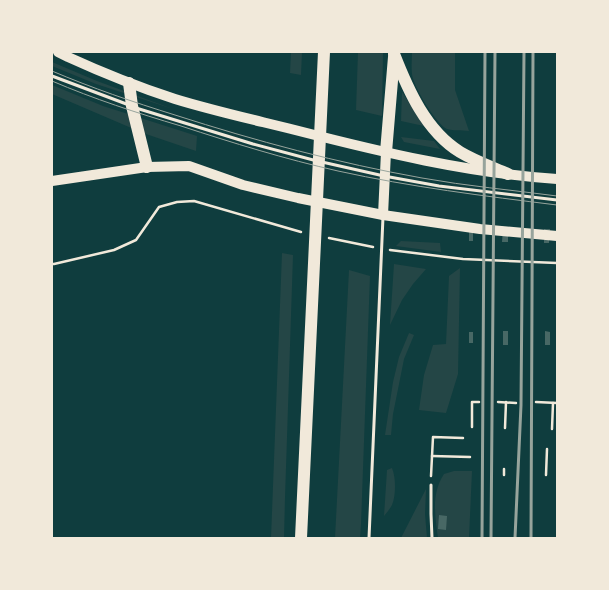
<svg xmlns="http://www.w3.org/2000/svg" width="609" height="590" font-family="'Noto Sans',sans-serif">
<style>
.green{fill:#244646}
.building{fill:#486865}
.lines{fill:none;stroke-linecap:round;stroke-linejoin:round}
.path{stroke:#f1e9da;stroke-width:2.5}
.service{stroke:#f1e9da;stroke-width:3}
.primary{stroke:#f1e9da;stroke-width:10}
.motorway{stroke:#f1e9da;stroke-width:12}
.tram{stroke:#97a49c;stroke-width:1}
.rail{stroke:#97a49c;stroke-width:3}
</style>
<rect width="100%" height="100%" fill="#0f3d3e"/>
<g class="green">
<polygon points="291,52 302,52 301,75 290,73"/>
<polygon points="358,52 383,52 382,116 356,110"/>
<path d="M412,52H455V90L469,131C462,130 453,131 447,129C436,124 413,86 412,74C411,67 412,59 412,52Z"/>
<polygon points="52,62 97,81 173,109 96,84 52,66"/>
<polygon points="52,85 103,106 197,136 196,151 143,133 52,94"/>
<polygon points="402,92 424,126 401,121"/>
<polygon points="401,137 434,141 440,149 404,142"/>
<polygon points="401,241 440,243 441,252 396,246"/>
<polygon points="282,253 293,255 285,498 284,538 271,538"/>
<polygon points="394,264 426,269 413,284 402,300 390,325"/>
<polygon points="460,268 458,374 446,413 419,410 424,375 433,345 446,344 449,276"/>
<polygon points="349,270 370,276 361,524 360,538 335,538"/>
<polygon points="409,333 414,335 404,359 393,414 391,435 385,435 393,382 399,357"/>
<path d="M392,468C396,478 396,495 392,505C390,509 387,512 384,516L387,470Z"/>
<path d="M454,471H472L469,538H438C435,515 431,494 444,474Z"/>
<polygon points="426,489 425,514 427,538 401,538"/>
</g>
<g class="building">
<polygon points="469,229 473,230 473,241 469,241"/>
<polygon points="503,229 508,229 508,242 502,242"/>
<polygon points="544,229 550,229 549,243 544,243"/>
<rect x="503" y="331" width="5" height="14"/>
<polygon points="545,331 550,332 550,345 545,345"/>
<rect x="469" y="332" width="4" height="11"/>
<polygon points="439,515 447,516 446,530 438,529"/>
</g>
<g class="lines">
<g class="path">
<polyline points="329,238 373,247"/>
<polyline points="390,250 463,259 557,263"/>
<polyline points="52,264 54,264 114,250 136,240 159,207 177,202 194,201 301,232"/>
<polyline points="498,402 516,403"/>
<polyline points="536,402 557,403"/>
<polyline points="472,427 472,402 479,402"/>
<polyline points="505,428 506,402"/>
<polyline points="552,429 553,403"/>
<polyline points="432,456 470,457"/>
<polyline points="504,475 504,469"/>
<polyline points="546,475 547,449"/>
<polyline points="431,476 433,437 463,438"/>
</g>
<g class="service">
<polyline points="52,76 129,105"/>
<polyline points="136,108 253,144 317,161"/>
<polyline points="322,162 384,176 439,186 557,200"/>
<polyline points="431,485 431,514 432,538"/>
<polyline points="369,538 383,217"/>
</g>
<g class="primary">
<path d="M58,52L68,57C103,73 138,87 175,99C214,111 255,120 295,130C381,152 468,173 557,179"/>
<polyline points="52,181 147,167 189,166 243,185 298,198 383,215 480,229 557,236"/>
<polyline points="383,215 386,152"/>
</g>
<g class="motorway">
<path d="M394,54C408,90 426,131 460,152C475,161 492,167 508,174"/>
<polyline points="129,83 132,106 147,167"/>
<polyline points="386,152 394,57"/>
<polyline points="301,538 324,52"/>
</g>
<g class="tram">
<path d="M52,71C92,88 133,102 175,115C256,141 338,163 422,178C466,186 512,190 557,196"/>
<path d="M52,81C94,99 137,113 181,126C233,143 285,159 338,171C411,187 484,196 557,205"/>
</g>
<g class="rail">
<polyline points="482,538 485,52"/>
<polyline points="491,538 495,52"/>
<polyline points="515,538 521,405 524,52"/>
<polyline points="531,538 533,52"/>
</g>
</g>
<rect width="609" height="590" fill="none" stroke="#f1e9da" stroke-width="106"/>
</svg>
